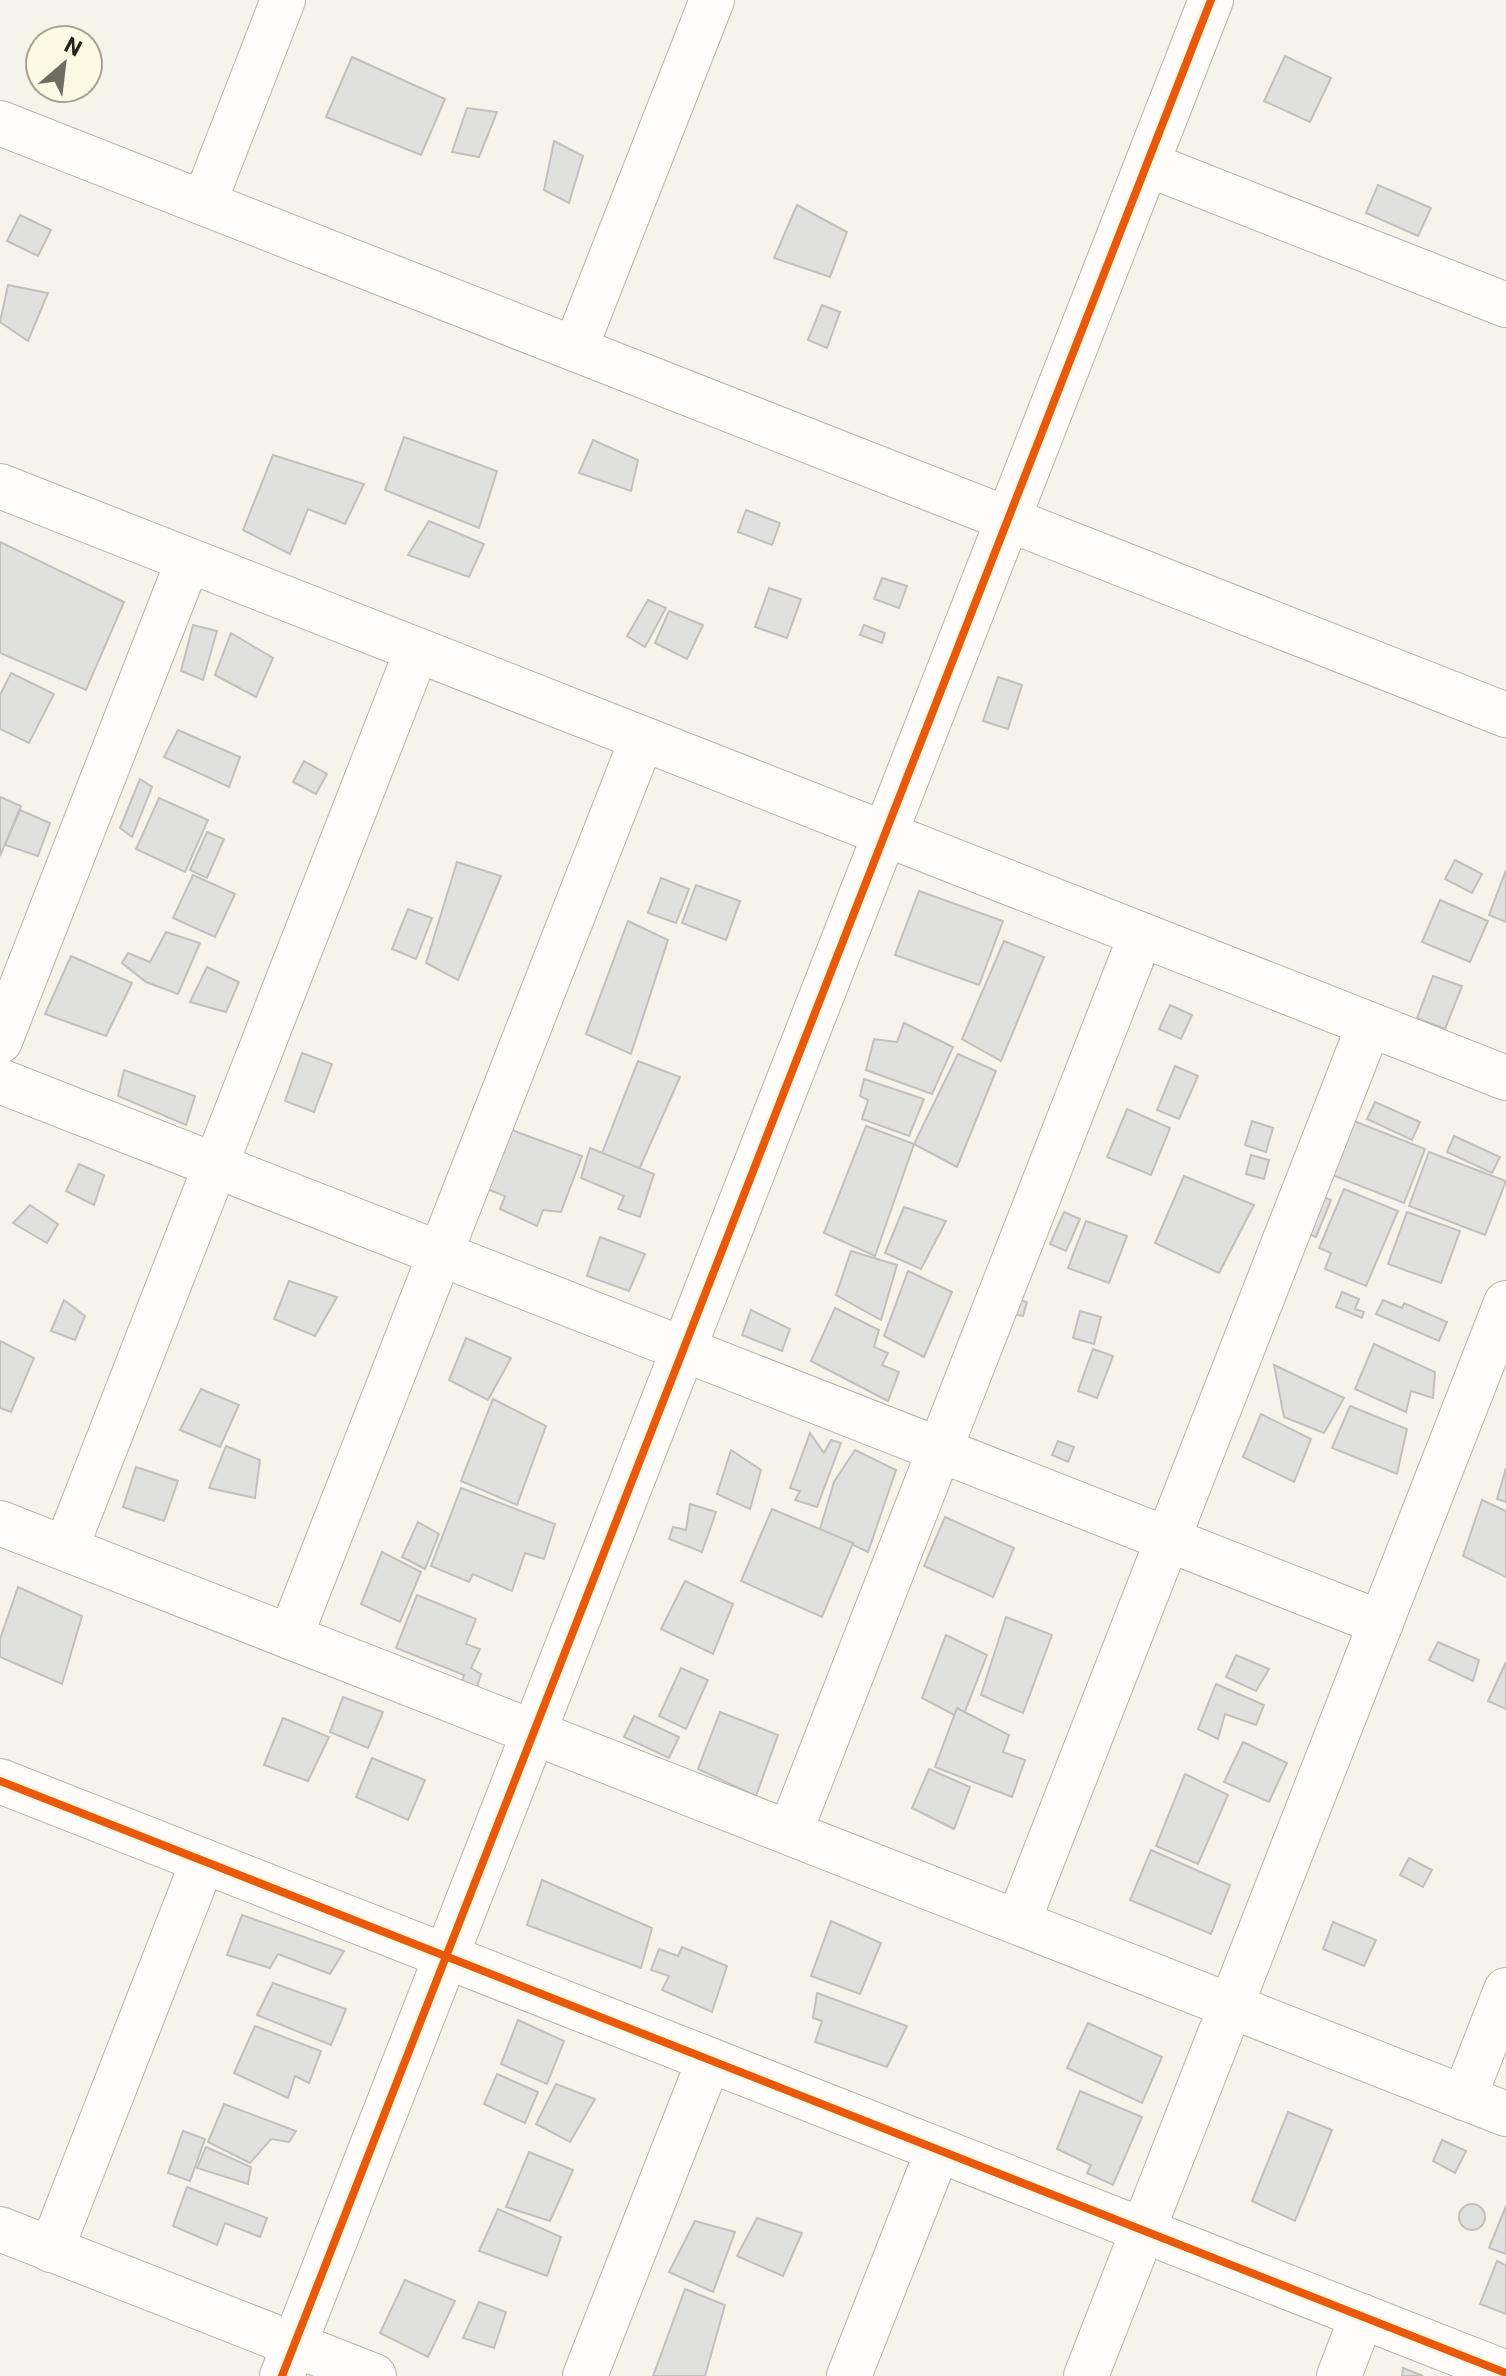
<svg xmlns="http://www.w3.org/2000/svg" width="1506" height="2376" font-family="Roboto,sans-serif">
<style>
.building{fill:#e0e0df;stroke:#c1c0bf;stroke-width:2}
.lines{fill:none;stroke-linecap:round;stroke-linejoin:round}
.minor-casing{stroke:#b6b4ac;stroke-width:46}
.minor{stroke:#fefdfc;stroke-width:44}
.cycleway-casing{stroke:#fcf8e4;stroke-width:13}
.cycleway{stroke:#e8590c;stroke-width:8}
</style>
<rect width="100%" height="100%" fill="#f6f4ea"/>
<g class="building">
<polygon points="1285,56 1331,78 1310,122 1264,101"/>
<polygon points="352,57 445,99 421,155 326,117"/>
<polygon points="467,108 497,112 479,157 452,152"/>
<polygon points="554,141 583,156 569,203 544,190"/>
<polygon points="1378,185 1431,208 1418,236 1366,213"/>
<polygon points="797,205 847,232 830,277 774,258"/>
<polygon points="20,215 51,230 38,256 7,241"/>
<polygon points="8,285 48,293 28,341 0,322"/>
<polygon points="822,305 840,312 827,348 808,340"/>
<polygon points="404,437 497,471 479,528 385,490"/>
<polygon points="593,440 638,460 631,491 579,473"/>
<polygon points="273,455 364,484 345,524 308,509 290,554 243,530"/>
<polygon points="746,510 780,523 772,545 738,532"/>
<polygon points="429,521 484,544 469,577 408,555"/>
<polygon points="0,542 124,602 86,690 0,653"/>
<polygon points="882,578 907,586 899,608 874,599"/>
<polygon points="769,588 801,599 787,638 755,627"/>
<polygon points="648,600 666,608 645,647 627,636"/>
<polygon points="669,611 703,625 687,659 655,643"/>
<polygon points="193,625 217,631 203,680 181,671"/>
<polygon points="864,625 885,633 882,643 860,635"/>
<polygon points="231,633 273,658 256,697 215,675"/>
<polygon points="11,673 54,694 29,743 0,729 0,695"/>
<polygon points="998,677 1022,685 1008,729 983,721"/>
<polygon points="178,730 240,757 229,787 164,757"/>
<polygon points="304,761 327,774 316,794 293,782"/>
<polygon points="140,779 152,787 132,837 120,828"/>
<polygon points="0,797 21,806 0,856"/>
<polygon points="159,798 208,820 185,872 136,849"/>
<polygon points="20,810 50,823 38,856 5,845"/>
<polygon points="207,832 224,839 207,878 190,870"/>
<polygon points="1455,860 1482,874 1472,893 1445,879"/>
<polygon points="457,862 501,876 458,980 426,963"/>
<polygon points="1506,870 1506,922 1489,915"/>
<polygon points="193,875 235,894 215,937 173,918"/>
<polygon points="661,878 689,889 676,923 648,913"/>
<polygon points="696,885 740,901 726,940 682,923"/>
<polygon points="919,891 1003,921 979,985 895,955"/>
<polygon points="1440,900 1488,921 1470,962 1422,942"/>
<polygon points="408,909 432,918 416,959 392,949"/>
<polygon points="628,921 668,940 631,1054 586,1034"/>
<polygon points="166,932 200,943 178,994 146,982 122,963 128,953 150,962"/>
<polygon points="1004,941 1044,957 1001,1061 962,1039"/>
<polygon points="71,956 132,983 106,1036 45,1014"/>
<polygon points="207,967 239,982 226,1012 190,1002"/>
<polygon points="1433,976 1462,986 1445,1029 1417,1018"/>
<polygon points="1170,1005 1192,1015 1181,1039 1159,1029"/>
<polygon points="904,1023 953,1047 932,1094 866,1070 874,1039 897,1042"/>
<polygon points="302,1053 332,1064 314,1112 285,1101"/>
<polygon points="958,1054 996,1071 957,1167 914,1144"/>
<polygon points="638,1061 680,1077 637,1174 602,1153"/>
<polygon points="1175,1066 1198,1076 1179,1119 1157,1110"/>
<polygon points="124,1070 195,1096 186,1125 118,1096"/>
<polygon points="864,1079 924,1099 909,1136 862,1119 868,1100 860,1096"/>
<polygon points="1375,1102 1420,1122 1412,1140 1367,1119"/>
<polygon points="1127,1109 1170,1128 1151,1175 1107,1157"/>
<polygon points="1349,1119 1425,1149 1404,1203 1327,1173"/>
<polygon points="1252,1121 1273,1128 1266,1152 1245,1145"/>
<polygon points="866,1126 914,1144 875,1256 824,1233"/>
<polygon points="509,1129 582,1156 561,1212 543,1210 537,1226 500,1209 505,1196 487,1189"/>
<polygon points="1454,1136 1500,1157 1492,1173 1447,1152"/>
<polygon points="590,1148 654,1174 640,1217 618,1209 624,1196 581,1178"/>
<polygon points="1429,1152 1506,1181 1485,1235 1409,1206"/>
<polygon points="1251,1155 1269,1160 1264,1179 1246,1174"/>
<polygon points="79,1164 104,1175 94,1205 66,1191"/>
<polygon points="1184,1176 1254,1205 1219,1273 1155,1243"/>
<polygon points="1344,1189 1398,1211 1366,1286 1325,1269 1331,1253 1319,1248"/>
<polygon points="1313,1193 1331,1200 1316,1237 1298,1230"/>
<polygon points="30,1205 58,1224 47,1243 13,1223"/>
<polygon points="904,1207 946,1221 921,1269 885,1253"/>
<polygon points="1064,1212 1080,1219 1066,1251 1050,1244"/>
<polygon points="1407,1212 1460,1231 1441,1283 1388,1264"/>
<polygon points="1086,1221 1127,1236 1109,1283 1068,1268"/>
<polygon points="600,1237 645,1254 629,1291 587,1276"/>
<polygon points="851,1251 897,1265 881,1320 836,1295"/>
<polygon points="908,1271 952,1292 924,1357 884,1336"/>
<polygon points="289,1281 337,1297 315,1336 274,1319"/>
<polygon points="1342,1292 1359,1299 1355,1309 1364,1312 1362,1318 1336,1307"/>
<polygon points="64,1300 85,1316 75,1340 51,1331"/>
<polygon points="1018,1300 1027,1302 1023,1316 1014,1314"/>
<polygon points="1383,1300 1402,1308 1404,1303 1447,1322 1439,1341 1376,1314"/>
<polygon points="835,1308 879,1330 874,1347 888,1353 882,1365 899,1372 888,1401 811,1361"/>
<polygon points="751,1310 790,1329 782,1351 742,1335"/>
<polygon points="1080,1311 1101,1317 1094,1344 1073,1338"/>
<polygon points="466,1338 511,1358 488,1400 449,1380"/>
<polygon points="0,1341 34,1358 11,1412 0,1408"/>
<polygon points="1374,1344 1435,1372 1433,1398 1411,1391 1406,1412 1355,1389"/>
<polygon points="1093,1349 1113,1356 1097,1398 1078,1391"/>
<polygon points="1274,1365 1344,1398 1324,1433 1284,1417"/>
<polygon points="201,1389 239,1405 220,1447 180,1430"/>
<polygon points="493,1399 546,1426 517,1505 461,1481"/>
<polygon points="1350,1406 1407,1429 1397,1474 1332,1448"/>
<polygon points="1261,1414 1311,1439 1294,1482 1243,1457"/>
<polygon points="810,1433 824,1453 831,1440 841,1443 817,1507 795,1500 800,1491 790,1488"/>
<polygon points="1058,1441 1074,1447 1068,1462 1052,1455"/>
<polygon points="226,1446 260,1460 255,1498 209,1488"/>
<polygon points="731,1450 761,1470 750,1509 717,1494"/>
<polygon points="855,1450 896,1470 868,1552 820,1529 834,1482"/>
<polygon points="136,1467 178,1481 164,1521 123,1507"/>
<polygon points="1506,1468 1506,1502 1497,1499"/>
<polygon points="461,1488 555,1524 544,1559 525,1553 512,1591 473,1574 469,1582 431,1566"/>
<polygon points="1482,1500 1506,1511 1506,1577 1463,1556"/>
<polygon points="690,1504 716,1512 702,1552 669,1539 673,1527 686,1530"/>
<polygon points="772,1509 853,1543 822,1617 741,1581"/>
<polygon points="945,1517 1014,1548 993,1597 924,1566"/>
<polygon points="418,1522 439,1534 425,1569 402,1557"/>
<polygon points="382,1552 421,1572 400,1622 361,1604"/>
<polygon points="685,1581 733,1604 713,1654 661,1629"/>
<polygon points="18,1587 82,1616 62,1684 0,1657 0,1639"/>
<polygon points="417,1595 476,1619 466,1644 480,1649 471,1668 481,1674 477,1687 462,1681 464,1675 396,1648"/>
<polygon points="1006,1617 1052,1635 1023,1713 981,1695"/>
<polygon points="946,1635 987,1655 962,1719 922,1698"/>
<polygon points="1438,1642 1479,1660 1473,1681 1429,1660"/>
<polygon points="1236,1655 1269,1669 1256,1691 1226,1677"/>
<polygon points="1506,1662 1506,1709 1488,1701"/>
<polygon points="681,1668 708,1680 686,1729 659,1716"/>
<polygon points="1216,1684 1264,1705 1256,1725 1225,1714 1218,1739 1198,1729"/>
<polygon points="343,1697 383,1712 368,1748 330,1732"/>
<polygon points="957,1708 1009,1735 1003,1752 1025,1760 1012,1797 935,1767"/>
<polygon points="720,1712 778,1735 756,1796 698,1769"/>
<polygon points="634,1716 679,1737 669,1758 624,1737"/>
<polygon points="283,1718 329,1737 308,1781 264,1765"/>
<polygon points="1243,1742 1287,1763 1269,1802 1224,1782"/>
<polygon points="372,1758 425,1780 408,1820 356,1797"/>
<polygon points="929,1769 970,1787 954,1829 912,1808"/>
<polygon points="1185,1774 1228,1795 1198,1864 1156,1846"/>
<polygon points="1151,1850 1230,1885 1211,1934 1130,1900"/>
<polygon points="1409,1858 1432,1870 1423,1887 1400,1875"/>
<polygon points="542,1880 652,1928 641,1968 527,1925"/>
<polygon points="242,1915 344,1951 330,1974 278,1954 270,1968 227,1955"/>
<polygon points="831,1921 881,1943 860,1994 811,1976"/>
<polygon points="1333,1922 1376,1940 1364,1966 1323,1949"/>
<polygon points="682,1947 727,1966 712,2012 662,1990 669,1976 651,1970 659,1949 678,1956"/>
<polygon points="273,1983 346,2009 331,2045 257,2015"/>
<polygon points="817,1993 907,2026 887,2067 815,2042 822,2021 813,2018"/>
<polygon points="518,2020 564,2041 547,2084 501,2064"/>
<polygon points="1088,2023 1162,2057 1142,2103 1067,2068"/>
<polygon points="255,2026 321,2051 309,2083 295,2076 288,2098 234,2073"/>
<polygon points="497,2074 538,2092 525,2123 484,2104"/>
<polygon points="556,2084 595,2099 570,2142 536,2124"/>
<polygon points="1080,2091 1142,2117 1113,2185 1087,2173 1091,2165 1057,2149"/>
<polygon points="224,2104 296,2131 289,2142 271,2139 250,2163 208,2142"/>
<polygon points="1288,2112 1332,2130 1295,2221 1252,2201"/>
<polygon points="183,2131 205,2139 190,2181 168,2173"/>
<polygon points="1442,2140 1466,2151 1455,2173 1433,2161"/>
<polygon points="206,2147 251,2167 248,2184 197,2168"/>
<polygon points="529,2152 573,2170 550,2221 506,2207"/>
<polygon points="187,2187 267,2218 260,2237 225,2223 217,2245 173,2226"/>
<circle cx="1472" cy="2217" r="13"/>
<polygon points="1506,2206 1506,2254 1489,2248"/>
<polygon points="498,2209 561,2237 547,2276 479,2251"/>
<polygon points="757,2218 802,2233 783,2276 737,2256"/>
<polygon points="695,2221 735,2232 713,2292 669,2272"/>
<polygon points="1497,2261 1506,2265 1506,2314 1480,2304"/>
<polygon points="405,2280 455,2301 428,2357 380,2333"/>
<polygon points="685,2289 725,2305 705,2376 653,2376"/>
<polygon points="479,2302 506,2312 494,2348 463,2338"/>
<polygon points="1403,2368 1423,2376 1402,2376"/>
</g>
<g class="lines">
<defs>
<g id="minor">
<polyline points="0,123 1506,715"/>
<polyline points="1147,164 1506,305"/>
<polyline points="204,203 283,0"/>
<polyline points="575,349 712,0"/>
<polyline points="0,486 1506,1078"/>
<polyline points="0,1041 188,561"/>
<polyline points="0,1081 1381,1623"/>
<polyline points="0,1523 1506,2114"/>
<polyline points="66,1548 417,650"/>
<polyline points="290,1637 642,739"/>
<polyline points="0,1781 1506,2373"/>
<polyline points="790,1832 1141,935"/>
<polyline points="1018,1922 1369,1025"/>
<polyline points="1464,2098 1506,1990"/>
<polyline points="0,2229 374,2376"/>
<polyline points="51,2250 203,1861"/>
<polyline points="282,2376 1211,0"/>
<polyline points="585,2376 709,2060"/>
<polyline points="849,2376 938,2150"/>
<polyline points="1086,2376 1506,1303"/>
<polyline points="1339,2376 1362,2316"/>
</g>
</defs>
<use href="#minor" class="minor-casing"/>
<use href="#minor" class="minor"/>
<defs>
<g id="cycleway">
<polyline points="0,1781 1506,2373"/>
<polyline points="282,2376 1211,0"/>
</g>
</defs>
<use href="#cycleway" class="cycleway-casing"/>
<use href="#cycleway" class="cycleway"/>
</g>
<g transform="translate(64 64) rotate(28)"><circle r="38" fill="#fcf8e4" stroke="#a6a294" stroke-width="2"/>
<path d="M0-6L14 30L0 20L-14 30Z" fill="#6e6c63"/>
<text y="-12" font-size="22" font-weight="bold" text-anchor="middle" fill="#24221b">N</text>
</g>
</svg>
